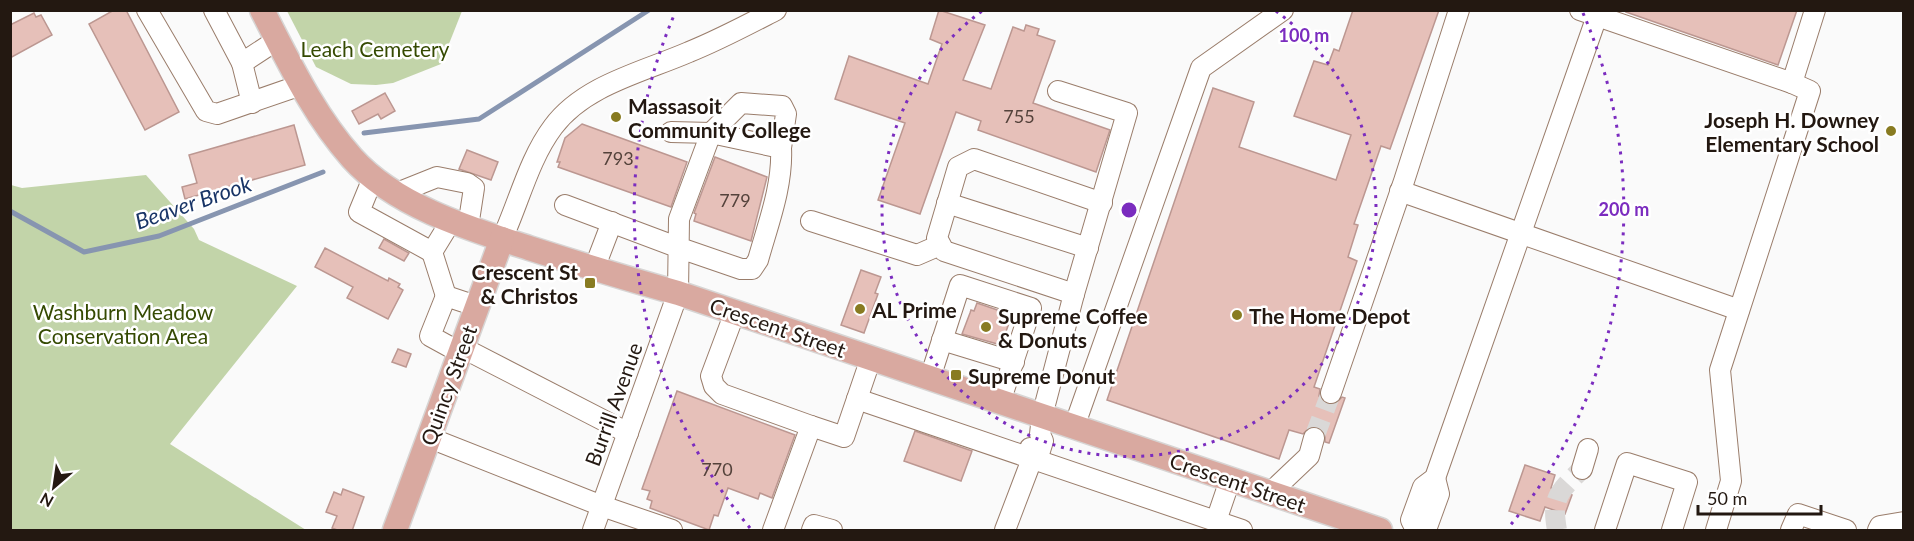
<svg xmlns="http://www.w3.org/2000/svg" width="1914" height="541" font-family="Lato,sans-serif">
<style>
.green{fill:#c2d4a9}
.lines{fill:none;stroke-linecap:round;stroke-linejoin:round}
.stream{stroke:#8795b0;stroke-width:5}
.building{fill:#e6c0b9;stroke:#bc9791;stroke-width:1.5}
.minor-tunnel{stroke:#dad8d7;stroke-width:20;stroke-dasharray:20 10;stroke-linecap:butt}
.minor-casing{stroke:#9a7d6b;stroke-width:22}
.major-casing{stroke:#d7d5d4;stroke-width:27}
.minor{stroke:#fff;stroke-width:20}
.major{stroke:#d9a9a0;stroke-width:24}
.ring{fill:none;stroke:#7b2cbf;stroke-width:3;stroke-dasharray:3 6}
.poi-dot{fill:#887b21;stroke:#fff;stroke-width:2}
.labels{text-anchor:middle;dominant-baseline:central;stroke-width:5;stroke-linejoin:round;paint-order:stroke}
.number-label{font-size:18px;fill:#54423b}
.park-label{font-size:21px;fill:#354a02;stroke:#fff}
.poi-label{font-size:21px;font-weight:bold;fill:#231811;stroke:#fff;text-anchor:start}
.street-label{font-size:21px;fill:#231811;stroke:#fff}
.water-label{font-size:22px;font-style:italic;fill:#183466;stroke:#fff}
.centre{fill:#7b2cbf;stroke:#fff;stroke-width:3}
.ring-label{font-size:18px;text-anchor:middle;font-weight:bold;fill:#7b2cbf;stroke:#fff;stroke-width:5;stroke-linejoin:round;paint-order:stroke}
</style>
<rect width="100%" height="100%" fill="#fafafa"/>
<g class="green">
<polygon points="461,11 462,11 441,64 393,83 376,85 351,84 316,67 287,11"/>
<polygon points="146,175 194,229 199,240 297,286 170,444 306,530 11,530 11,185 22,188"/>
</g>
<g class="lines">
<g class="stream">
<polyline points="364,133 479,119 649,10"/>
<polyline points="10,211 84,252 159,236 323,172"/>
</g>
</g>
<g class="building">
<polygon points="114,10 126,10 179,112 145,130 89,24"/>
<polygon points="939,10 985,25 963,80 991,89 1013,27 1024,31 1026,25 1039,29 1037,35 1055,41 1033,103 1110,130 1096,172 978,130 981,121 956,112 920,214 878,200 905,123 835,99 849,56 928,84 942,44 930,39"/>
<polygon points="1353,10 1439,10 1390,149 1381,146 1354,224 1358,225 1348,257 1357,261 1314,387 1320,389 1319,396 1327,404 1334,405 1342,397 1345,398 1329,443 1325,442 1325,434 1318,427 1310,427 1303,434 1289,430 1279,459 1107,400 1213,88 1254,102 1239,147 1336,180 1351,135 1294,116 1314,61 1328,65 1334,49 1339,51"/>
<polygon points="1627,10 1797,10 1778,65 1626,12"/>
<polygon points="34,13 36,17 41,15 52,35 10,58 10,25"/>
<polygon points="385,93 395,111 381,119 378,114 359,124 352,111"/>
<polygon points="582,124 687,162 671,207 558,167 560,162 557,162 565,138"/>
<polygon points="294,125 305,165 185,199 182,187 197,183 189,155"/>
<polygon points="467,150 498,162 491,180 459,169"/>
<polygon points="715,157 767,177 751,241 694,221 696,214 694,213"/>
<polygon points="384,239 409,253 404,261 379,248"/>
<polygon points="325,248 388,281 389,278 400,284 398,287 403,290 388,319 347,298 353,287 315,267"/>
<polygon points="861,270 881,277 875,293 878,294 864,333 841,325"/>
<polygon points="977,303 1012,315 1001,345 962,334 970,313 971,310 974,311"/>
<polygon points="398,349 411,354 406,367 392,362"/>
<polygon points="677,391 795,435 772,498 760,493 758,499 728,488 718,516 714,515 709,530 650,508 652,501 647,499 650,491 642,489"/>
<polygon points="915,431 972,451 961,481 904,461"/>
<polygon points="1525,465 1555,475 1551,488 1572,495 1565,514 1545,507 1540,521 1509,511"/>
<polygon points="343,489 364,497 352,531 340,531 332,528 337,516 326,512 334,492 341,495"/>
</g>
<g class="lines">
<g class="minor-tunnel">
<polyline points="1314,438 1331,393"/>
<path d="M1557,530C1551,497 1559,492 1582,469"/>
</g>
<defs>
<g id="minor">
<polyline points="147,10 206,111 217,114 301,85"/>
<polyline points="214,10 242,63 277,40"/>
<polyline points="1580,10 1792,83 1815,10"/>
<polyline points="242,63 252,103"/>
<polyline points="671,132 711,133 741,103 782,106 786,114 781,148"/>
<polyline points="373,178 359,212 432,252 451,221"/>
<polyline points="1400,191 1739,310"/>
<polyline points="397,193 437,177 467,183 474,188 468,227"/>
<polyline points="947,203 1088,248"/>
<path d="M565,205L677,247L741,269H752L758,260C768,224 783,186 781,148L711,133L679,219L678,293L593,530"/>
<polyline points="811,221 917,255 940,245"/>
<path d="M502,239C519,202 529,159 553,127C584,85 643,72 689,52C719,40 747,25 776,10"/>
<polyline points="432,252 446,296"/>
<polyline points="594,269 612,222"/>
<polyline points="1074,294 944,251 937,238 958,167 974,159 1102,203"/>
<polyline points="735,312 711,376 714,386 722,394 811,426"/>
<polyline points="942,340 1014,362"/>
<polyline points="463,348 628,433"/>
<polyline points="461,353 430,336 446,296 476,306"/>
<polyline points="930,378 960,285 1031,308 1000,402"/>
<polyline points="1331,393 1404,181 1459,10"/>
<polyline points="857,399 1242,530"/>
<polyline points="1074,427 1201,68 1283,10"/>
<polyline points="430,438 602,506 672,530"/>
<polyline points="1032,459 1038,457 1043,441 1040,434 1042,416 1074,294 1127,113 1058,91"/>
<polyline points="1582,469 1588,449"/>
<polyline points="1270,493 1309,456 1314,438"/>
<polyline points="1216,521 1230,480"/>
<polyline points="1417,529 1427,527 1439,494 1435,478"/>
<polyline points="773,530 811,426 844,437 871,358"/>
<polyline points="812,530 814,525 832,530"/>
<polyline points="1005,530 1032,459 1029,453 1030,448"/>
<polyline points="1416,530 1411,520 1423,487 1435,478 1597,16"/>
<polyline points="1605,530 1627,463 1687,482 1672,530"/>
<polyline points="1716,530 1731,481 1720,370 1810,91 1792,83"/>
<polyline points="1791,530 1798,514 1846,530"/>
<polyline points="1878,530 1880,526 1904,522"/>
</g>
<g id="major">
<path d="M262,10C289,62 313,114 352,158C395,206 470,229 529,248C579,264 628,279 678,293L1380,530"/>
<polyline points="395,530 502,239"/>
</g>
</defs>
<use href="#minor" class="minor-casing"/>
<use href="#major" class="major-casing"/>
<use href="#minor" class="minor"/>
<use href="#major" class="major"/>
</g>
<g class="ring">
<path d="M1276 11A247 247 0 1 1 982 11"/>
<path d="M750 528A495 495 0 0 1 675 13M1583 13A495 495 0 0 1 1508 528"/>
</g>
<g class="poi-dot">
<circle cx="616" cy="117" r="6"/>
<circle cx="1891" cy="131" r="6"/>
<rect x="584" y="277" width="12" height="12" rx="3"/>
<circle cx="860" cy="309" r="6"/>
<circle cx="1237" cy="315" r="6"/>
<circle cx="986" cy="327" r="6"/>
<rect x="950" y="369" width="12" height="12" rx="3"/>
</g>
<g class="labels">
<g class="number-label">
<text x="1019" y="116">755</text>
<text x="618" y="158">793</text>
<text x="735" y="200">779</text>
<text x="717" y="469">770</text>
</g>
<g class="park-label">
<text x="375" y="48">Leach Cemetery</text>
<text x="123" y="311">Washburn Meadow<tspan x="123" dy="24">Conservation Area</tspan></text>
</g>
<g class="poi-label">
<text x="628" y="105">Massasoit<tspan x="628" dy="24">Community College</tspan></text>
<text x="1879" y="119" text-anchor="end">Joseph H. Downey<tspan x="1879" dy="24">Elementary School</tspan></text>
<text x="578" y="271" text-anchor="end">Crescent St<tspan x="578" dy="24">&amp; Christos</tspan></text>
<text x="872" y="309">AL Prime</text>
<text x="998" y="315">Supreme Coffee<tspan x="998" dy="24">&amp; Donuts</tspan></text>
<text x="1249" y="315">The Home Depot</text>
<text x="968" y="375">Supreme Donut</text>
</g>
<g class="street-label">
<text transform="translate(778 327) rotate(19)">Crescent Street</text>
<text transform="translate(448 385) rotate(-70)">Quincy Street</text>
<text transform="translate(613 404) rotate(-70)">Burrill Avenue</text>
<text transform="translate(1238 482) rotate(19)">Crescent Street</text>
</g>
<g class="water-label">
<text transform="translate(193 202) rotate(-19)">Beaver Brook</text>
</g>
</g>
<circle cx="1129" cy="210" r="9" class="centre"/>
<g class="ring-label">
<text x="1304" y="42">100 m</text>
<text x="1624" y="216">200 m</text>
</g>
<rect width="1914" height="541" fill="none" stroke="#231811" stroke-width="24"/>
<g transform="translate(54 487) rotate(209)" stroke="#ffffff" stroke-width="4.5" paint-order="stroke">
<path d="M0-4.5L10 22L0 15L-10 22Z" fill="#231811"/>
<text y="-9" font-size="16" font-weight="bold" text-anchor="middle" fill="#231811">N</text>
</g>
<path d="M1698 505v9h123v-9" fill="none" stroke="#231811" stroke-width="3"/>
<text x="1707" y="505" font-size="18" fill="#231811" stroke="#ffffff" stroke-width="4.5" paint-order="stroke">50 m</text>
</svg>
